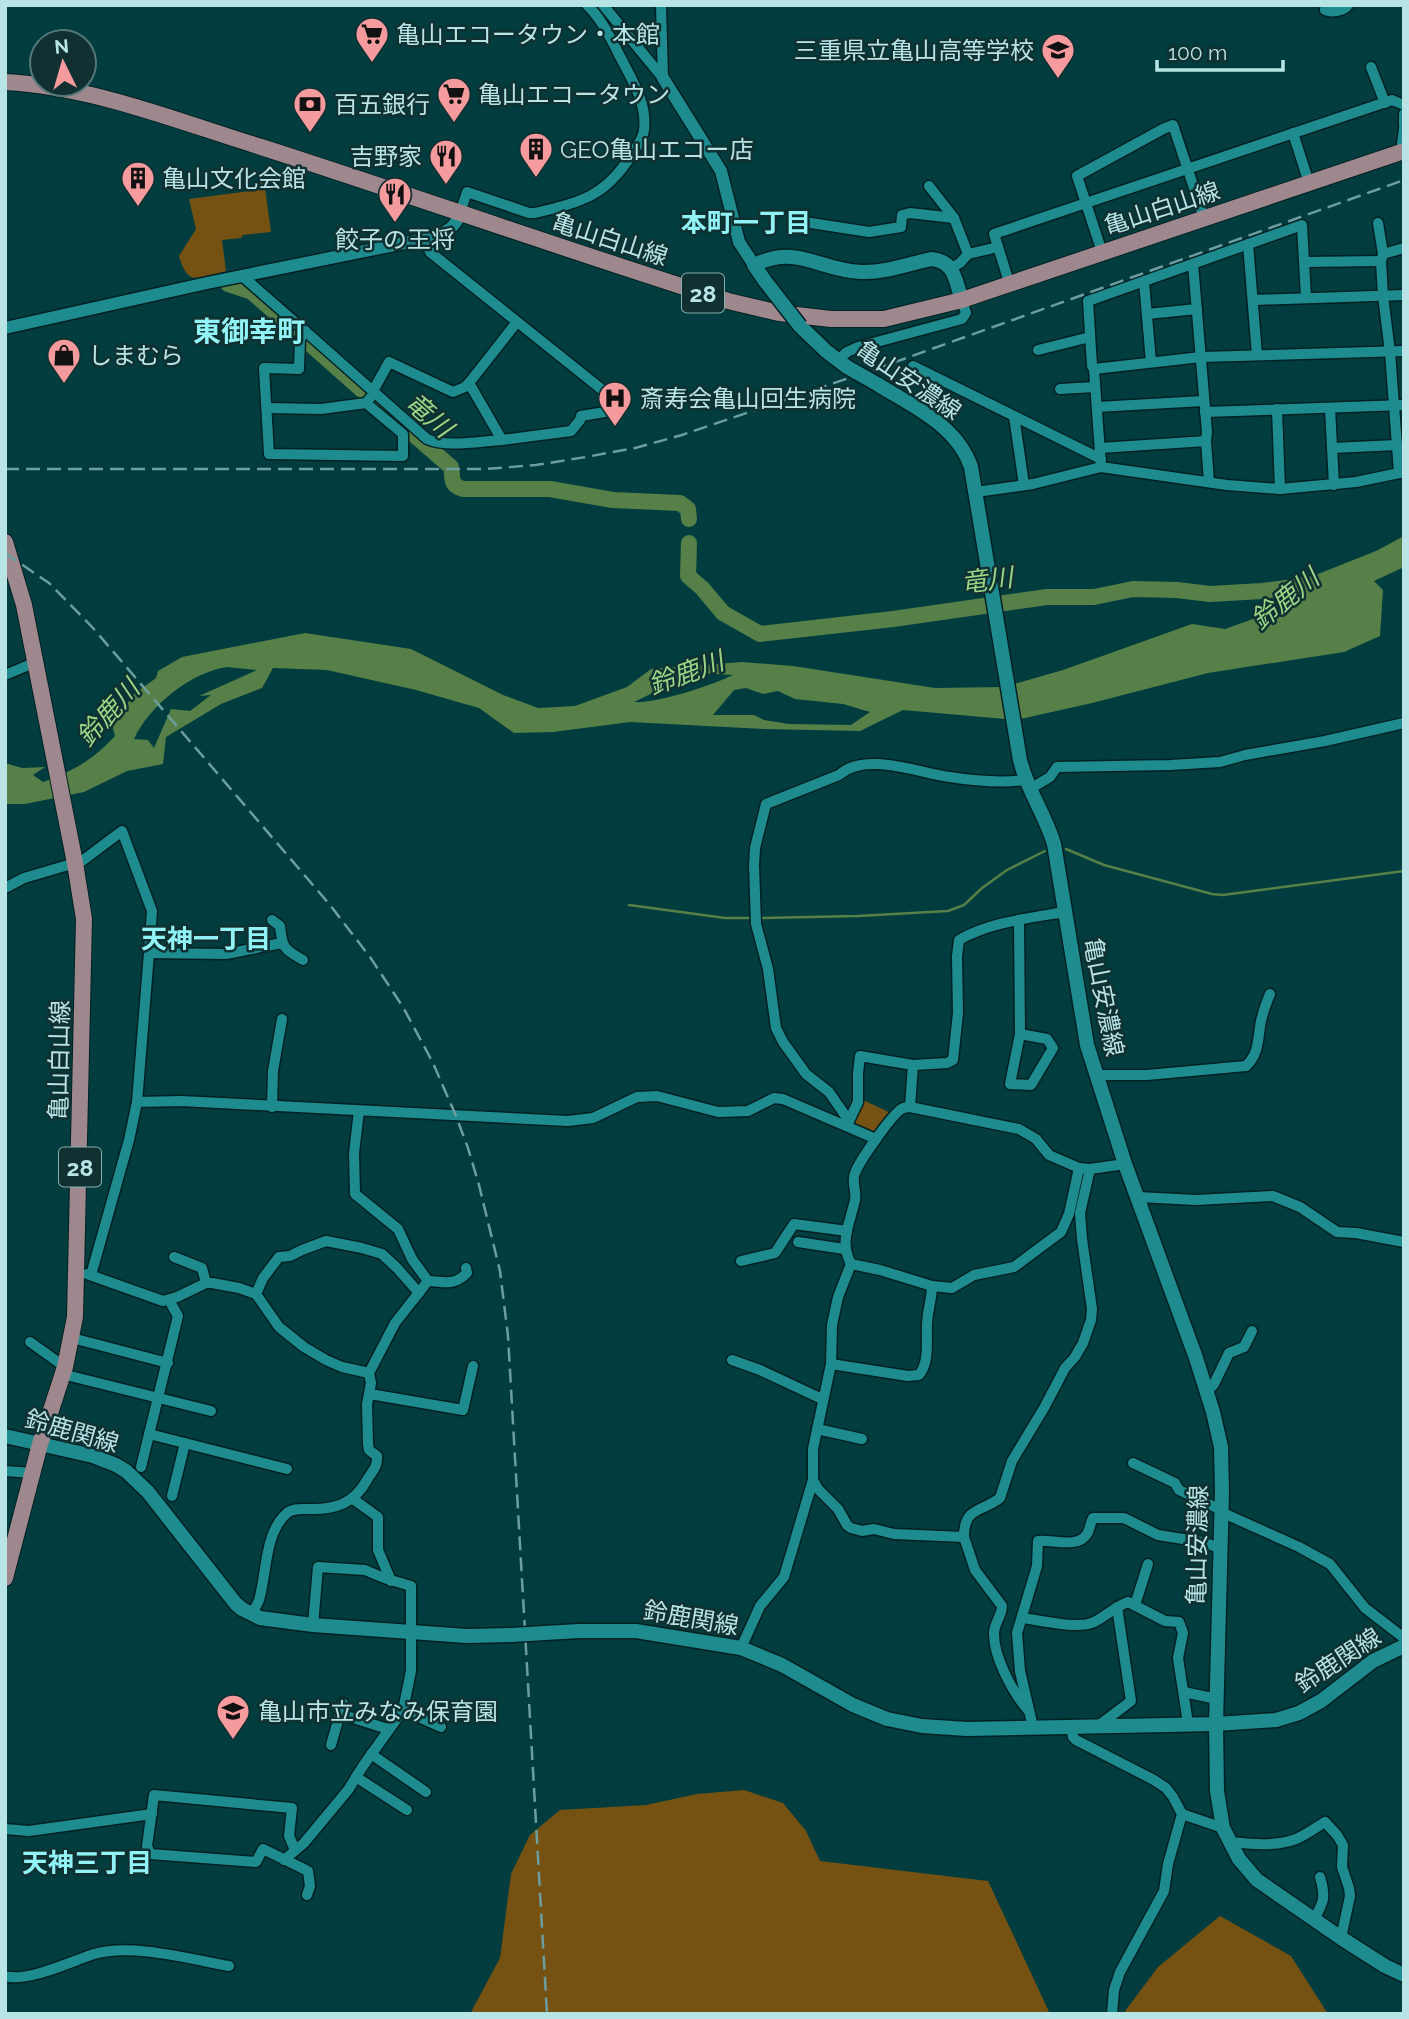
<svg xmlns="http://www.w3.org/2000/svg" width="1409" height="2019" font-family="Raleway,'Noto Sans JP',sans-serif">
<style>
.green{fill:#755211}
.water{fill:#568047;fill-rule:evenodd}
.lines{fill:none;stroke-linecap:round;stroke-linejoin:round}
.stream{stroke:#568047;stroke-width:2.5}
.river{stroke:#568047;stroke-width:16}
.minor-casing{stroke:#022122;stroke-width:13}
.tertiary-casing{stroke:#022122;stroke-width:15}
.secondary-casing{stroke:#022122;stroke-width:17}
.primary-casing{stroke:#022122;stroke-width:18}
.minor{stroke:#1e8b8f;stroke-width:10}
.tertiary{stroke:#1e8b8f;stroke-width:12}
.secondary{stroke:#1e8b8f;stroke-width:14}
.primary{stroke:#9e888d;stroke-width:16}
.rail{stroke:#6c9ea0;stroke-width:2.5;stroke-dasharray:14 7;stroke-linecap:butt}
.secondary-bridge-casing{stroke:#022122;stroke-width:17;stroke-linecap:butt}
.secondary-bridge{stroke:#1e8b8f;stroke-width:14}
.labels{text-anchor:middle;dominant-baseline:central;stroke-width:5;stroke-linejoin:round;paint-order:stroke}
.shield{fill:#113031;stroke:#86aeaf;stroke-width:2}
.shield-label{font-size:23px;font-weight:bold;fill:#b8e4e5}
.poi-label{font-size:24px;fill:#b8e4e5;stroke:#113031;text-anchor:start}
.street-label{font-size:24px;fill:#b8e4e5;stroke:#113031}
.neighbourhood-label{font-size:26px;font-weight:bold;fill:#92f3f6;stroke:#113031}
.water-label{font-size:26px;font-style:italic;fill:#99d685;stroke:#113031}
.quarter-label{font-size:28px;font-weight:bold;fill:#92f3f6;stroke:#113031}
</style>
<rect width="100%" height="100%" fill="#013d3f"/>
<g class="green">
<path d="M264,180L271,232L243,235L241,238L222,240L226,271C200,278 188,288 179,256L196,229L189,199L250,191Z"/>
<polygon points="863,1100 893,1114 874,1134 855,1124 853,1121"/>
<polygon points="744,1790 783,1803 806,1831 820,1861 988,1881 1050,2014 470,2014 500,1958 511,1874 530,1835 560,1810 646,1805 697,1794"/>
<polygon points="1220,1916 1291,1956 1328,2014 1123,2014 1158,1967"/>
</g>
<path class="water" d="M1404,536V567L1374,581L1383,590L1380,636L1344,652L1208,673L1092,703L1016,720L903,710L860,731L764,729L630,722L553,732L514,733L479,708L416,690L327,670L273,668L262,688L221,704L166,737L163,764L127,771L84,792L25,804H5V763L22,768L45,767L33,775L43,782C73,771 93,760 115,736L112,725L134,694L156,678L158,671L182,657L305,633L411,649L503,695L538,708L575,706L627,687L651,669L742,662L793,666L935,688L1004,687L1063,670L1192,624L1225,629L1278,610L1313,576L1376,551ZM227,667L257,670L199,696L211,695L190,711L171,709L154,748L148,740L134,739C149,706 191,672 227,667ZM683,672L733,675C713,685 655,704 634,702L669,685ZM746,688L763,694L778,691L795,699L843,704L870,712L851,725L789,724L764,720L754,715H713L734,690Z"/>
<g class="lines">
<g class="stream">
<polyline points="1066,849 1104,865 1212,894 1223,895 1404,871"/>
<polyline points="629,905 725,918 754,918"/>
<polyline points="761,918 858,916 948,911 964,905 982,888 1007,870 1045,851"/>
</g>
<g class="river">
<polyline points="228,284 252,292 294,329"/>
<polyline points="309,343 362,390"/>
<polyline points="374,400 451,467"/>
<path d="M452,474C452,483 454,486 463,489H550L613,500L680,503L688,509L689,519"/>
<polyline points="689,543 688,576 702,588 723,613 760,634 893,619 1047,597 1094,597 1133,589 1177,590 1210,594 1262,591 1324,583"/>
</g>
<defs>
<g id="minor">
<polyline points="603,5 663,78"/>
<polyline points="661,5 663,78"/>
<path d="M1326,5L1325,10C1332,13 1344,11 1348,5"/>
<polyline points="1371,67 1385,103"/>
<polyline points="1404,114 1404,125"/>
<polyline points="1293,133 1309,183"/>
<polyline points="1401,152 1404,129"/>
<polyline points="929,186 954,218 968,254 960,263 951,268"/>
<path d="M460,213L467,192L529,213H535C582,202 606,196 632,154C637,146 643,139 644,130C647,106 635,85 624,64C613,44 604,21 587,5"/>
<polyline points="798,221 869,232 901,227 902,215 910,213 954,218"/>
<polyline points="1378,223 1383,254 1381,261 1383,296 1390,352 1399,473"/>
<polyline points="425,239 430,252 615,400 616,404 611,411 581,416 580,420 571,431 502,440"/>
<polyline points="1248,244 1257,355"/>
<polyline points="1102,252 1077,176 1163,129 1173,125 1204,218"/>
<polyline points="968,254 998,247"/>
<polyline points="1383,254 1404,248"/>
<polyline points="1305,262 1381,261"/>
<polyline points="1193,264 1207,432 1206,441 1209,482"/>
<polyline points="242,276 305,331 300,339 299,369 264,368 269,454 403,456 403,434 366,403"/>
<polyline points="1009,282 994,234 1392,100 1404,105"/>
<polyline points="1144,282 1151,362"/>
<polyline points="1253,300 1404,295"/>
<polyline points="1147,314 1197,309"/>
<path d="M305,331L427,439C446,448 481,441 502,440L469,383L517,322"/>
<polyline points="1038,350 1090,337"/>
<polyline points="838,360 847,352 858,347 962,319 966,313 962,300"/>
<polyline points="913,366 1101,459"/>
<polyline points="1094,369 1201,357 1404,351"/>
<polyline points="1060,389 1095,387"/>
<polyline points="373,391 389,362 453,392 465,387 469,383"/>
<polyline points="1097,407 1203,401"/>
<polyline points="267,408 321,409 366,403 370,398"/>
<polyline points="1330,408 1334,485"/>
<polyline points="1277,409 1280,489"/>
<polyline points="1205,412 1404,405"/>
<polyline points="1014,416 1024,485"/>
<polyline points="1100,448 1206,441"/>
<polyline points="1332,448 1397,445"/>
<polyline points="1101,467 1094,369 1092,366 1088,301 1302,225 1306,298"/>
<polyline points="976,492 1033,484 1101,467 1227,485 1280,489 1356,482 1404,472"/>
<polyline points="5,675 36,662"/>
<polyline points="1030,789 1050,777 1057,767 1170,765 1220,762 1245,755 1325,741 1404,723"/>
<polyline points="5,888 24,878 82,861 122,831 152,911 149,953 137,1102 129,1140 91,1275"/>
<path d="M272,920L280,926C282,948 284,949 303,960"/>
<polyline points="1019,920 1020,1034 1010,1084 1031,1085 1053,1048 1047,1039 1020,1034"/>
<polyline points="149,953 226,954 282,943"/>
<path d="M1096,1075H1147L1246,1066C1261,1052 1257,1035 1262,1017C1264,1009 1267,1001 1270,994"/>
<polyline points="137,1102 181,1101 568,1121 593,1118 637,1097 657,1096 718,1112 748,1111 774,1098 783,1099 797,1105 876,1139"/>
<polyline points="272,1107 273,1071 282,1019"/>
<path d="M910,1107L913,1065L947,1063L953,1060L958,1013L957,956L959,940C990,922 1030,918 1065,912"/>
<path d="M849,1121L829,1092L806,1074L783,1042L776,1028L768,969L756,924L754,865L755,848L766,804L839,775C865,751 919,773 950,777C975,781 1000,783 1026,780"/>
<polyline points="847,1125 858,1102 858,1073 860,1056 913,1065"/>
<polyline points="1138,1197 1196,1200 1273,1196 1300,1207 1337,1232 1356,1233 1404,1242"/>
<polyline points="798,1242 844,1249"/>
<polyline points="174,1257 202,1268 206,1283"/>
<polyline points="741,1261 775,1253 794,1224 847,1231"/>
<polyline points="851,1264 880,1270 932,1286 952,1288 974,1275 1014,1267 1061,1232 1069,1214 1079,1168"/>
<polyline points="87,1274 163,1301 177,1297 206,1283 212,1283 239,1288 256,1294 279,1327 304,1347 326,1360 342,1367 369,1373"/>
<path d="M428,1281C444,1281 453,1287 467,1273L466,1268"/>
<polyline points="256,1294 263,1278 279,1257 290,1256 302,1250 326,1241 362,1248 382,1254 397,1268 419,1293"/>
<polyline points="72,1338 168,1363"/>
<polyline points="30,1342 65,1367"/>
<polyline points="732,1360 760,1370 822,1399"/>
<path d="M831,1364L908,1376L919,1375C930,1361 926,1342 927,1325C927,1312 932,1299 932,1286"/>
<polyline points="62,1374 211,1411"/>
<polyline points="1207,1392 1214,1384 1229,1353 1244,1347 1252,1331"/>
<polyline points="370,1394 463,1410 473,1366"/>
<polyline points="817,1429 862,1439"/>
<polyline points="149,1434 287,1469"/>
<polyline points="1133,1463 1175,1483 1179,1490 1221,1510"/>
<polyline points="141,1467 178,1316 169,1300"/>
<polyline points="5,1471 33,1473"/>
<path d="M813,1480L818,1489L838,1509L847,1525L851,1528L862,1531L874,1529L894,1534L964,1537C964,1507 980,1513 1000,1498L1012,1461L1044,1408L1065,1368L1075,1357L1083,1343L1091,1320L1092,1309L1082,1239L1080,1213L1090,1169"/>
<polyline points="172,1496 185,1443"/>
<polyline points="353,1499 378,1517 378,1550 391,1581"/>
<polyline points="1221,1512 1299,1547 1330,1564 1365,1608 1404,1638"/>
<path d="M964,1537L975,1570L1002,1606C1002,1615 995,1622 994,1632C993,1656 1012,1691 1027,1709"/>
<polyline points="1135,1605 1148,1564"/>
<path d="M251,1615C254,1610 257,1605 259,1600C267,1574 264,1533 287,1513C293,1508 301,1509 308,1509C334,1510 354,1504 367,1480C372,1471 378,1467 377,1456L369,1450L368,1444L367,1404L371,1383L369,1373L395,1323L428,1281L412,1259L398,1229L355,1194L354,1153L359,1111"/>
<path d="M1022,1618C1040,1620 1078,1630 1094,1622C1106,1616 1116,1606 1128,1602L1165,1621L1179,1622L1183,1633L1178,1658L1187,1717"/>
<path d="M741,1648L760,1606L784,1577L813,1480V1449L831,1364L832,1325L838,1297L851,1264C839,1242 850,1223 855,1200C857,1191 851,1182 855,1173C860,1160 889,1119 900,1110C904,1107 906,1107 910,1107L1019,1129L1036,1139L1049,1155L1079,1168L1090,1169L1125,1164"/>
<polyline points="1184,1692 1217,1699"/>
<polyline points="403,1710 441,1727"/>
<polyline points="340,1714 388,1729"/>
<polyline points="1071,1726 1073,1737 1076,1740 1154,1780 1166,1788 1173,1797 1182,1814 1223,1828"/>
<polyline points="1098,1726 1131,1701 1117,1607"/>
<path d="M1033,1727L1020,1671L1017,1633L1037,1566L1038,1541C1051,1539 1078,1549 1087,1534C1090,1530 1090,1523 1093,1518H1124L1158,1535L1202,1542L1220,1548"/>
<polyline points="331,1745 343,1703"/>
<polyline points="371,1754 426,1792"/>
<polyline points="356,1777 407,1810"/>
<polyline points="5,1829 29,1831 152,1814"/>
<path d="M1229,1842C1250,1844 1275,1847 1296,1839C1306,1835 1315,1828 1325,1822L1337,1835L1343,1845L1342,1867L1349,1888L1350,1896L1341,1938"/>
<polyline points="295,1850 289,1836 292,1808 154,1795 147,1846 150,1854 256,1862 263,1849 308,1871 310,1886 307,1895"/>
<polyline points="284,1860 304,1843 348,1790 363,1766 403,1710 411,1671 411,1586 384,1578 365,1570 318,1567 313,1625"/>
<path d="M1314,1919C1324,1902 1326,1897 1320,1877"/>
<path d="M5,1976C26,1983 72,1961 94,1954C131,1943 190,1959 229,1966"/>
<polyline points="1112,2014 1114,1990 1120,1972 1164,1891 1168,1864 1182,1814"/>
</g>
<g id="tertiary">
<polyline points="663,78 721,171 739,242 754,265"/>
<path d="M5,328L207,283L434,237C447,232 456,227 460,213"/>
</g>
<g id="secondary">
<path d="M765,281L754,265C798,244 818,270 861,272C884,273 909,264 931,259C955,261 955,280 962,300"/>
<polyline points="800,326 826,351 847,367"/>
<path d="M877,384C912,406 957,425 971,467L1020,760C1027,790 1045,814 1054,844L1087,1045L1125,1164L1196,1358L1213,1412L1221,1447L1222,1491L1216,1724L1217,1791L1223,1828L1239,1859L1257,1880L1341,1938L1385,1966L1404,1975"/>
<polyline points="5,1436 93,1456 116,1465 126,1471 148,1492 236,1604 242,1609 260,1618 313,1625 467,1636 511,1635"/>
<polyline points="579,1631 636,1631 741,1648 782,1665 853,1705 887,1719 922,1726 967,1729 1216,1724 1276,1720 1299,1713 1321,1701 1373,1661 1404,1646"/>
</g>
<g id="primary">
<path d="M5,82C94,87 177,121 261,147C417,197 572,252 728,301L779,313L831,319H884L962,300L1404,151"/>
<polyline points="5,542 24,605 75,863 84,919 75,1317 65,1367 40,1444 5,1578"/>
</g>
</defs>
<use href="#minor" class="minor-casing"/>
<use href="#tertiary" class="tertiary-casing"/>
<use href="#secondary" class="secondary-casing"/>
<use href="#primary" class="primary-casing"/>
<use href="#minor" class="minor"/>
<use href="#tertiary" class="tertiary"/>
<use href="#secondary" class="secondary"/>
<use href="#primary" class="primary"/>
<g class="rail">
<polyline points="5,469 485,469 536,465 586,457 635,448 682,435 884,366 1404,180"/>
<polyline points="5,553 49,583 93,628 330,905 370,957 403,1007 433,1063 456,1116 468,1148 479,1185 500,1271 508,1336 547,2014"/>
</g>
<defs>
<g id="secondary-bridge">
<polyline points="765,281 800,326"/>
<polyline points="847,367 877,384"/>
<polyline points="511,1635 579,1631"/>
</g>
</defs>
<use href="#secondary-bridge" class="secondary-bridge-casing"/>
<use href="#secondary-bridge" class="secondary-bridge"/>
</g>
<defs>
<symbol id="supermarket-pin" viewBox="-11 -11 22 30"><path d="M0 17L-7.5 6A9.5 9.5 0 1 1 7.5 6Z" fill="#f59b9d" stroke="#113031"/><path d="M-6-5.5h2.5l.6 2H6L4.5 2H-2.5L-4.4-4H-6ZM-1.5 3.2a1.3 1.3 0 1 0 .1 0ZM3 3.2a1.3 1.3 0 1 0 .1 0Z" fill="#111"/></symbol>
<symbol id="school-pin" viewBox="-11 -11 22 30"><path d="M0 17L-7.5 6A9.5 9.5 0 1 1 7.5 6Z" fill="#f59b9d" stroke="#113031"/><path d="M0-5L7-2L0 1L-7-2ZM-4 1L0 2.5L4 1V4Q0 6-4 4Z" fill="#111"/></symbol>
<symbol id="bank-pin" viewBox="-11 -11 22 30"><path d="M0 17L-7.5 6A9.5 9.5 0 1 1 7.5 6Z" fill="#f59b9d" stroke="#113031"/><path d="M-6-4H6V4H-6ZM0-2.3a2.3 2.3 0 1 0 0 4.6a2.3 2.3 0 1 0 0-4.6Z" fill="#111"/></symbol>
<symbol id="building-pin" viewBox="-11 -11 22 30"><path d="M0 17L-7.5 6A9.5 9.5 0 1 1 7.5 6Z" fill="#f59b9d" stroke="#113031"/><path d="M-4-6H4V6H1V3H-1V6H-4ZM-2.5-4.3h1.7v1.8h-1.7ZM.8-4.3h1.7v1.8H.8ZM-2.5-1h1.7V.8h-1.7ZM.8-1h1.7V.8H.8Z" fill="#111"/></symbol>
<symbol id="restaurant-pin" viewBox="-11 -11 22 30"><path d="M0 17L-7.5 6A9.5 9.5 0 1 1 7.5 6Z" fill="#f59b9d" stroke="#113031"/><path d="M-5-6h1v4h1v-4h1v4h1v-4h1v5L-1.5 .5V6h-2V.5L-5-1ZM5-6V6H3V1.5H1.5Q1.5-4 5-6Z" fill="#111"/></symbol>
<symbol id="shop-pin" viewBox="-11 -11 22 30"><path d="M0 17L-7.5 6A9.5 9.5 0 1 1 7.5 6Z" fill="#f59b9d" stroke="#113031"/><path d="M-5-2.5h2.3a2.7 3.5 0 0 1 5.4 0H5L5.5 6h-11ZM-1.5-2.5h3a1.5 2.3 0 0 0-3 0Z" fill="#111"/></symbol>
<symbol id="hospital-pin" viewBox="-11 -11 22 30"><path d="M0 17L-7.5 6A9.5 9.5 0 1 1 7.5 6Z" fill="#f59b9d" stroke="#113031"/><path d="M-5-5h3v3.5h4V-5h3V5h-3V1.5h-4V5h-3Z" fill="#111"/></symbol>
</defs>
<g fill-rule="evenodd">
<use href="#supermarket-pin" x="353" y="15" width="38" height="52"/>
<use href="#school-pin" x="1039" y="31" width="38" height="52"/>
<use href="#supermarket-pin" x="435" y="75" width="38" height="52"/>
<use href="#bank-pin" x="291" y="85" width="38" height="52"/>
<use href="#building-pin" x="517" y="130" width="38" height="52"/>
<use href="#restaurant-pin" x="427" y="137" width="38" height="52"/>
<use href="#building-pin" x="119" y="159" width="38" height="52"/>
<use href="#restaurant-pin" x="376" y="175" width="38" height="52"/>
<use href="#shop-pin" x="45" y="336" width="38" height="52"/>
<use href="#hospital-pin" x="596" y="379" width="38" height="52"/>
<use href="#school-pin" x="214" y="1692" width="38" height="52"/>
</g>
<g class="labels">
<g class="shield">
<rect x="682" y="273.5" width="42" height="39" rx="5"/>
<rect x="59" y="1147.5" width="42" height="39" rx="5"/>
</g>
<g class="shield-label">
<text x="703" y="293">28</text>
<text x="80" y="1167">28</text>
</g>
<g class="poi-label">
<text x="396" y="34">亀山エコータウン・本館</text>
<text x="1034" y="50" text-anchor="end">三重県立亀山高等学校</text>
<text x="478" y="94">亀山エコータウン</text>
<text x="334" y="104">百五銀行</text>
<text x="560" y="149">GEO亀山エコー店</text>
<text x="422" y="156" text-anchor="end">吉野家</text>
<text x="162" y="178">亀山文化会館</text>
<text x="395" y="239" text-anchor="middle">餃子の王将</text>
<text x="88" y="355">しまむら</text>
<text x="640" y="398">斎寿会亀山回生病院</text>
<text x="258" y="1711">亀山市立みなみ保育園</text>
</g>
<g class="street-label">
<text transform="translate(1162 208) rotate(-18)">亀山白山線</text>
<text transform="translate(610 239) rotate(18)">亀山白山線</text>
<text transform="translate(909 380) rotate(34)">亀山安濃線</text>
<text transform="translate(1104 997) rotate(79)">亀山安濃線</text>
<text transform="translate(59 1060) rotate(-89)">亀山白山線</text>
<text transform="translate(72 1431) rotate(16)">鈴鹿関線</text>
<text transform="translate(1197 1545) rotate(-89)">亀山安濃線</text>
<text transform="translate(691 1618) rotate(10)">鈴鹿関線</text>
<text transform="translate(1338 1660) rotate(-33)">鈴鹿関線</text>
</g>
<g class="neighbourhood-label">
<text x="746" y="223">本町一丁目</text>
<text x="206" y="939">天神一丁目</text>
<text x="87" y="1863">天神三丁目</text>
</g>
<g class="water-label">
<text transform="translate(429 415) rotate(41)">竜川</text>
<text transform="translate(987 580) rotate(-7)">竜川</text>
<text transform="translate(1285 599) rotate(-39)">鈴鹿川</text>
<text transform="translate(686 673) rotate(-20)">鈴鹿川</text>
<text transform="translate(108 713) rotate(-48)">鈴鹿川</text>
</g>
<g class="quarter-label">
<text x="249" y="331">東御幸町</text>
</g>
</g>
<rect width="1409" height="2019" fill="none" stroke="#b8e4e5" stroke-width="14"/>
<g transform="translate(63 63) rotate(355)"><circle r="33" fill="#113031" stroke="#547879" stroke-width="2"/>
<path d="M0-5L12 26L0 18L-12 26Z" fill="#f59b9d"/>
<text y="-10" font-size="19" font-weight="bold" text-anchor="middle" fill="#b8e4e5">N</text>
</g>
<path d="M1157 60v10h126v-10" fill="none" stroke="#b8e4e5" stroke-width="3.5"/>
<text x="1168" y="60" font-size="21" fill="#b8e4e5" stroke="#113031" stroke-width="5" paint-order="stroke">100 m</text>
</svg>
